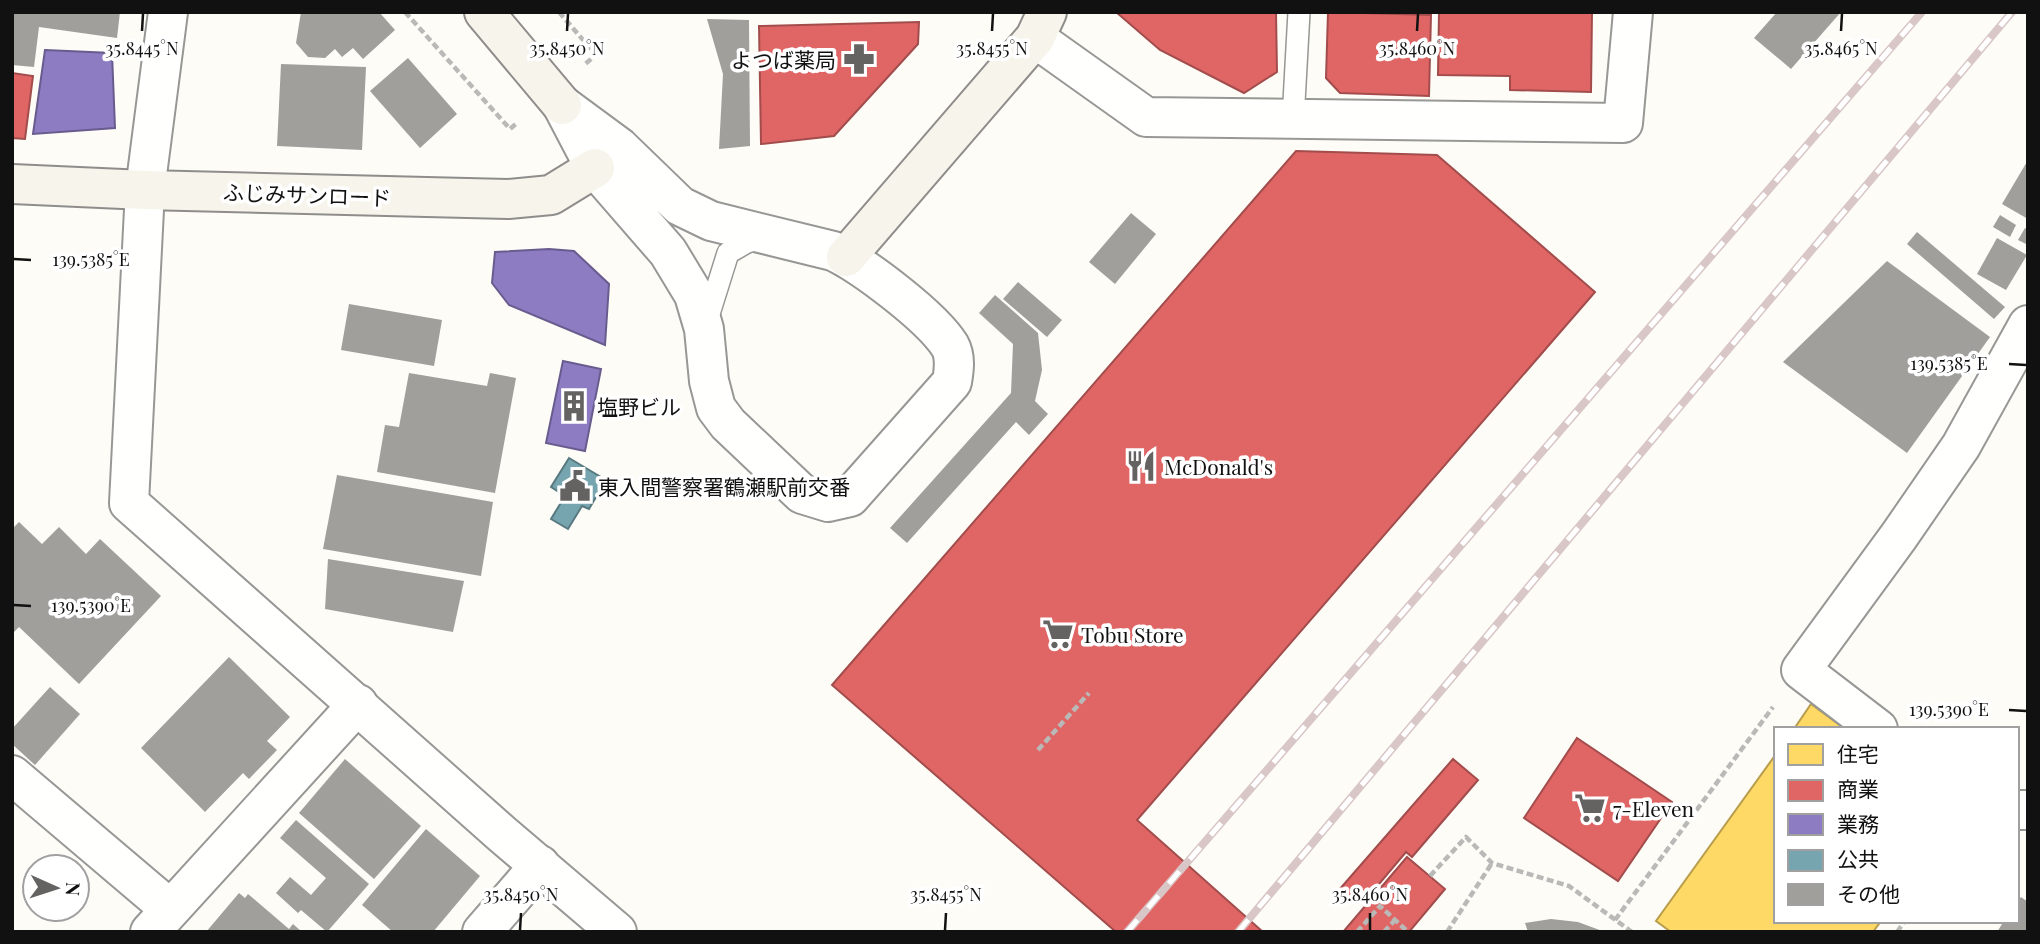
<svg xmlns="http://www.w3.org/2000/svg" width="2040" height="944" font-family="'Playfair Display','Noto Sans JP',serif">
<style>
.homes{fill:#ffd966;stroke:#b89d4c;stroke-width:2}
.shops{fill:#e06666;stroke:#a24c4c;stroke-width:2}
.offices{fill:#8e7cc3;stroke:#685c8e;stroke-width:2}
.public{fill:#76a5af;stroke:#587980;stroke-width:2}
.building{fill:#a19f9c}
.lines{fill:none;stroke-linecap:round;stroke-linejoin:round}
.lane-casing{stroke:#979795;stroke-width:24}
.street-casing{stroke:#979795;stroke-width:42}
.secondary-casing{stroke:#8e8d8b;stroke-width:42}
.path{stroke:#b9b9b8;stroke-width:4.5;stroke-dasharray:7 3.5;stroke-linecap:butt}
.lane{stroke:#fffffe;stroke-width:21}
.street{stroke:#fffffe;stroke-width:38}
.secondary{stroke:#f6f4eb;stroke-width:38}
.rail-casing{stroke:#d9c6c7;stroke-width:8}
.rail{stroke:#fff;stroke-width:5;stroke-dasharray:16;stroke-linecap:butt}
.ticks{fill:none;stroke:#111;stroke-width:2.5}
.labels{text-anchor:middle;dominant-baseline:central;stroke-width:7;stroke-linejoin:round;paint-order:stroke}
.poi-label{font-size:21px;fill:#111;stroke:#fff;text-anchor:start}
.street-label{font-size:21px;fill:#111;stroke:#fff}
.ticks-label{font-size:18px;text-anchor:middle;fill:#111;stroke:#fff;stroke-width:7;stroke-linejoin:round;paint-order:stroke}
</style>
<rect width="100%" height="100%" fill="#fdfcf7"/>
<g class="homes">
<polygon points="1811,704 1845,729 1794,729"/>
<polygon points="1776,754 1776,921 1881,921 1873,932 1671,932 1656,921"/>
</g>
<g class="shops">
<polygon points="1116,12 1276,12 1277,72 1244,93 1160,50"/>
<polygon points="1328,12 1431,15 1429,96 1340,93 1326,78"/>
<polygon points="1439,12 1592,12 1591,92 1510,90 1510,76 1438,75"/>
<polygon points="919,22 918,44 834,136 761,144 759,26"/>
<polygon points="12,73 33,76 25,139 12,138"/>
<polygon points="1296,151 1437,155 1595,292 1137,820 1263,932 1116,932 832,685"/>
<polygon points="1577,738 1672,802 1618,881 1524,818"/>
<polygon points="1453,759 1478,780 1412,857 1406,852 1368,897 1360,890 1351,900 1339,890"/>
<polygon points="1407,857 1445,889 1409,932 1343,932"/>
</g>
<g class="offices">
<polygon points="45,50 112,53 115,128 33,134"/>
<polygon points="549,249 574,251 609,284 605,345 509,305 492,283 495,252"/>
<polygon points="563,361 601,369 585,451 546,443"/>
</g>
<polygon class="public" points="569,458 606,480 589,509 582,506 568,529 551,519 565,496 551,487"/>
<g class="building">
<polygon points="12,12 120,12 117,38 39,27 34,67 12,65"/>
<polygon points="301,12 379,12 395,30 363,59 353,48 342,57 335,49 325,58 308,57 296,43"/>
<polygon points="1777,12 1841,12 1791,69 1754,38"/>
<polygon points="707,19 749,20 750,146 719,149 723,74"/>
<polygon points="408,58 457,114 420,148 370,91"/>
<polygon points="281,64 366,67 362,150 277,146"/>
<polygon points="2028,160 2028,219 2002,204"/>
<polygon points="1131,213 1156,234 1115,284 1089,262"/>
<polygon points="2000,215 2016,225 2010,237 1993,227"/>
<polygon points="2025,228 2028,230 2028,245 2018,240"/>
<polygon points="1917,232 2005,307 1994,319 1907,244"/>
<polygon points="1997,238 2027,255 2006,290 1977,274"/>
<polygon points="1887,261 1990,337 1907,453 1783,362"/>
<polygon points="1018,282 1062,320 1047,337 1003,299"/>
<polygon points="995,295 1038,333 1042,370 1035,401 1048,414 1029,435 1016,422 907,543 890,528 1011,393 1013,344 979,313"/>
<polygon points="349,304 442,320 434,366 341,350"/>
<polygon points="409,373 487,386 490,373 516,378 495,493 377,472 385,425 399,427"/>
<polygon points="337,475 493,502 481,576 323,549"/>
<polygon points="19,522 42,544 59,527 86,554 100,539 161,596 79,684 19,627 12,634 12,529"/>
<polygon points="328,559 464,581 453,632 325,609"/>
<polygon points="229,657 290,717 267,741 277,750 249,779 243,773 205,812 141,748"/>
<polygon points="50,687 80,714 35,765 12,744 12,729"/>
<polygon points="345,759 421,826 374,879 299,813"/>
<polygon points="296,820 369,884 327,932 301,910 298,913 276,893 290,877 311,895 326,878 280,838"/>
<polygon points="426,829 480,876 433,932 393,932 362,905"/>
<polygon points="239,893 245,898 248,894 289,929 293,924 302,932 206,932"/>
<polygon points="2021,897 2028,902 2028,932 1997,932 2004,921 2017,921 2017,902"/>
<polygon points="1551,919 1578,922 1605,932 1528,932 1525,923"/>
</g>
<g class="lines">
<defs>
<g id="lane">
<polyline points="1293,120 1299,12"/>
<polyline points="707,320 728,253 747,242 762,238"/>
</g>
<g id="street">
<polyline points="168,12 145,190 129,503 502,834 617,932"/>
<polyline points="1035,38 1146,117 1623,123 1633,12"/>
<path d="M562,105L619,147L680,206L711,221L833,251C863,265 932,317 950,346C956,357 954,370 952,382L850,497L828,502L802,494L728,424L716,408L709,381L704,329L694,295L668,252L595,168Z"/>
<polyline points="1878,729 1801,670 1899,536 1961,446 2028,325"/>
<polyline points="12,775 170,909"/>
<polyline points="2017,810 2028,810"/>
<polyline points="150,932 358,704"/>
<polyline points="482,932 540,865"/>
</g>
<g id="secondary">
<polyline points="484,12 562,105"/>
<polyline points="12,184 145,190 508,199 551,195 595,168"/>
<polyline points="846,257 1035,38 1047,12"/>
</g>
</defs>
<use href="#lane" class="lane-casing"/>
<use href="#street" class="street-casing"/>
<use href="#secondary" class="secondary-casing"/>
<g class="path">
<polyline points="405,12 510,129 518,122"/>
<polyline points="559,12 596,55 585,64"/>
<polyline points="1038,750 1089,693"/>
<polyline points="1430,876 1466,837 1492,863 1569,886 1632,932"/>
<polyline points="1615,920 1773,707"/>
<polyline points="1357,932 1380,906 1408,932"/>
<polyline points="1384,932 1395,920"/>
<polyline points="1447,932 1492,863"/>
<polyline points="1897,932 1905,921"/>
</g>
<use href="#lane" class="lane"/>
<use href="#street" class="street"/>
<use href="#secondary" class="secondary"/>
<defs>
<g id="rail">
<polyline points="1127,932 1922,12"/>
<polyline points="1238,932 2012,12"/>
</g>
</defs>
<use href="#rail" class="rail-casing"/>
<use href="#rail" class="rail"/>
</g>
<path class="ticks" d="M142,31L143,14M567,31L568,14M992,31L993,14M1417,31L1418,14M1841,31L1842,14M14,259L31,260M2009,364L2026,365M14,605L31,606M2009,710L2026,711M520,930L521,913M945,930L946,913M1370,930V913"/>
<defs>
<symbol id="pharmacy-bare" viewBox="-9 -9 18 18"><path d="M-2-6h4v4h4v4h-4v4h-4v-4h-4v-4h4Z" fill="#646362" stroke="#fff" stroke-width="2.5" paint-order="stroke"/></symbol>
<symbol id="building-bare" viewBox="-9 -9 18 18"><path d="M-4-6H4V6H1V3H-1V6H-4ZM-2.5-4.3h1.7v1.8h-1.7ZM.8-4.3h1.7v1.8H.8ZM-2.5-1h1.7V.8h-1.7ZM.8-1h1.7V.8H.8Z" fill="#646362" stroke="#fff" stroke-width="2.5" paint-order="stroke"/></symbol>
<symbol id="restaurant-bare" viewBox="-9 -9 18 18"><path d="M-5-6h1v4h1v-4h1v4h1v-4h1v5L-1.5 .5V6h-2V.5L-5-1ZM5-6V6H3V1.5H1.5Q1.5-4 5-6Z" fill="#646362" stroke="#fff" stroke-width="2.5" paint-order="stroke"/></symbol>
<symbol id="civic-bare" viewBox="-9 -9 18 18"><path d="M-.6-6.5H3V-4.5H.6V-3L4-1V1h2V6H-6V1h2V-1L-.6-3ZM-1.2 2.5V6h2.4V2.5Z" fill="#646362" stroke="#fff" stroke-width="2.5" paint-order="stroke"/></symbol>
<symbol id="supermarket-bare" viewBox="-9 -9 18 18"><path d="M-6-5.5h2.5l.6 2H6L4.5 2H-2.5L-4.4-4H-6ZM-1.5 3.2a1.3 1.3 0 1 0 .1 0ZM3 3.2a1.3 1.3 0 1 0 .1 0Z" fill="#646362" stroke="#fff" stroke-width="2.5" paint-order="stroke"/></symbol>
</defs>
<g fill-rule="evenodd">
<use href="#pharmacy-bare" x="837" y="37" width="44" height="44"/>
<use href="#building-bare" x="552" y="384" width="44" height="44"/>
<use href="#restaurant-bare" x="1119" y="444" width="44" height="44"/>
<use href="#civic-bare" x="553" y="464" width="44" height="44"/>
<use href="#supermarket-bare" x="1036" y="612" width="44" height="44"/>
<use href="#supermarket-bare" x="1568" y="786" width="44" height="44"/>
</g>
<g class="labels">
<g class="poi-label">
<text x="836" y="59" text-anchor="end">よつば薬局</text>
<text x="597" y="406">塩野ビル</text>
<text x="1164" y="466">McDonald's</text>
<text x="598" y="486">東入間警察署鶴瀬駅前交番</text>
<text x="1081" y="634">Tobu Store</text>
<text x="1613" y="808">7-Eleven</text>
</g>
<g class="street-label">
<text transform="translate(307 194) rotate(2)">ふじみサンロード</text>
</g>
</g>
<g class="ticks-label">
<text x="142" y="55">35.8445°N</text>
<text x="567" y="55">35.8450°N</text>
<text x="992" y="55">35.8455°N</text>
<text x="1417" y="55">35.8460°N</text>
<text x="1841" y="55">35.8465°N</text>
<text x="91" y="266">139.5385°E</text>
<text x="1949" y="370">139.5385°E</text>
<text x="91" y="612">139.5390°E</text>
<text x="1949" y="716">139.5390°E</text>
<text x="521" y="901">35.8450°N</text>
<text x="946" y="901">35.8455°N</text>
<text x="1370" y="901">35.8460°N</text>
</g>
<rect width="2040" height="944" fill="none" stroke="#111111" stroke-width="28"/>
<rect x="1774" y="727" width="245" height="196" fill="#ffffff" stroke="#a0a0a0" stroke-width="2"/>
<rect x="1788" y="744" width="35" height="21" fill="#ffd966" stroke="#a0a0a0" stroke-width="2"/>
<text x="1837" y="762" font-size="21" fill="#111111">住宅</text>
<rect x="1788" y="780" width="35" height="21" fill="#e06666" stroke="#a0a0a0" stroke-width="2"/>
<text x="1837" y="797" font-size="21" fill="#111111">商業</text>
<rect x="1788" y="814" width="35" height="21" fill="#8e7cc3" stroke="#a0a0a0" stroke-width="2"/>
<text x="1837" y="832" font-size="21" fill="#111111">業務</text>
<rect x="1788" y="850" width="35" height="21" fill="#76a5af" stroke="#a0a0a0" stroke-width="2"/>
<text x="1837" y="867" font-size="21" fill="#111111">公共</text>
<rect x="1788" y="884" width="35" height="21" fill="#a19f9c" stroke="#a0a0a0" stroke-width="2"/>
<text x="1837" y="902" font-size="21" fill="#111111">その他</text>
<g transform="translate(56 888) rotate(93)"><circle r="33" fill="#ffffff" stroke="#a0a0a0" stroke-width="2"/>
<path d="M0-5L12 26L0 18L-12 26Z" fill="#646362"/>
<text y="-10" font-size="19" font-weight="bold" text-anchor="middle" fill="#111111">N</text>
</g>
</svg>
